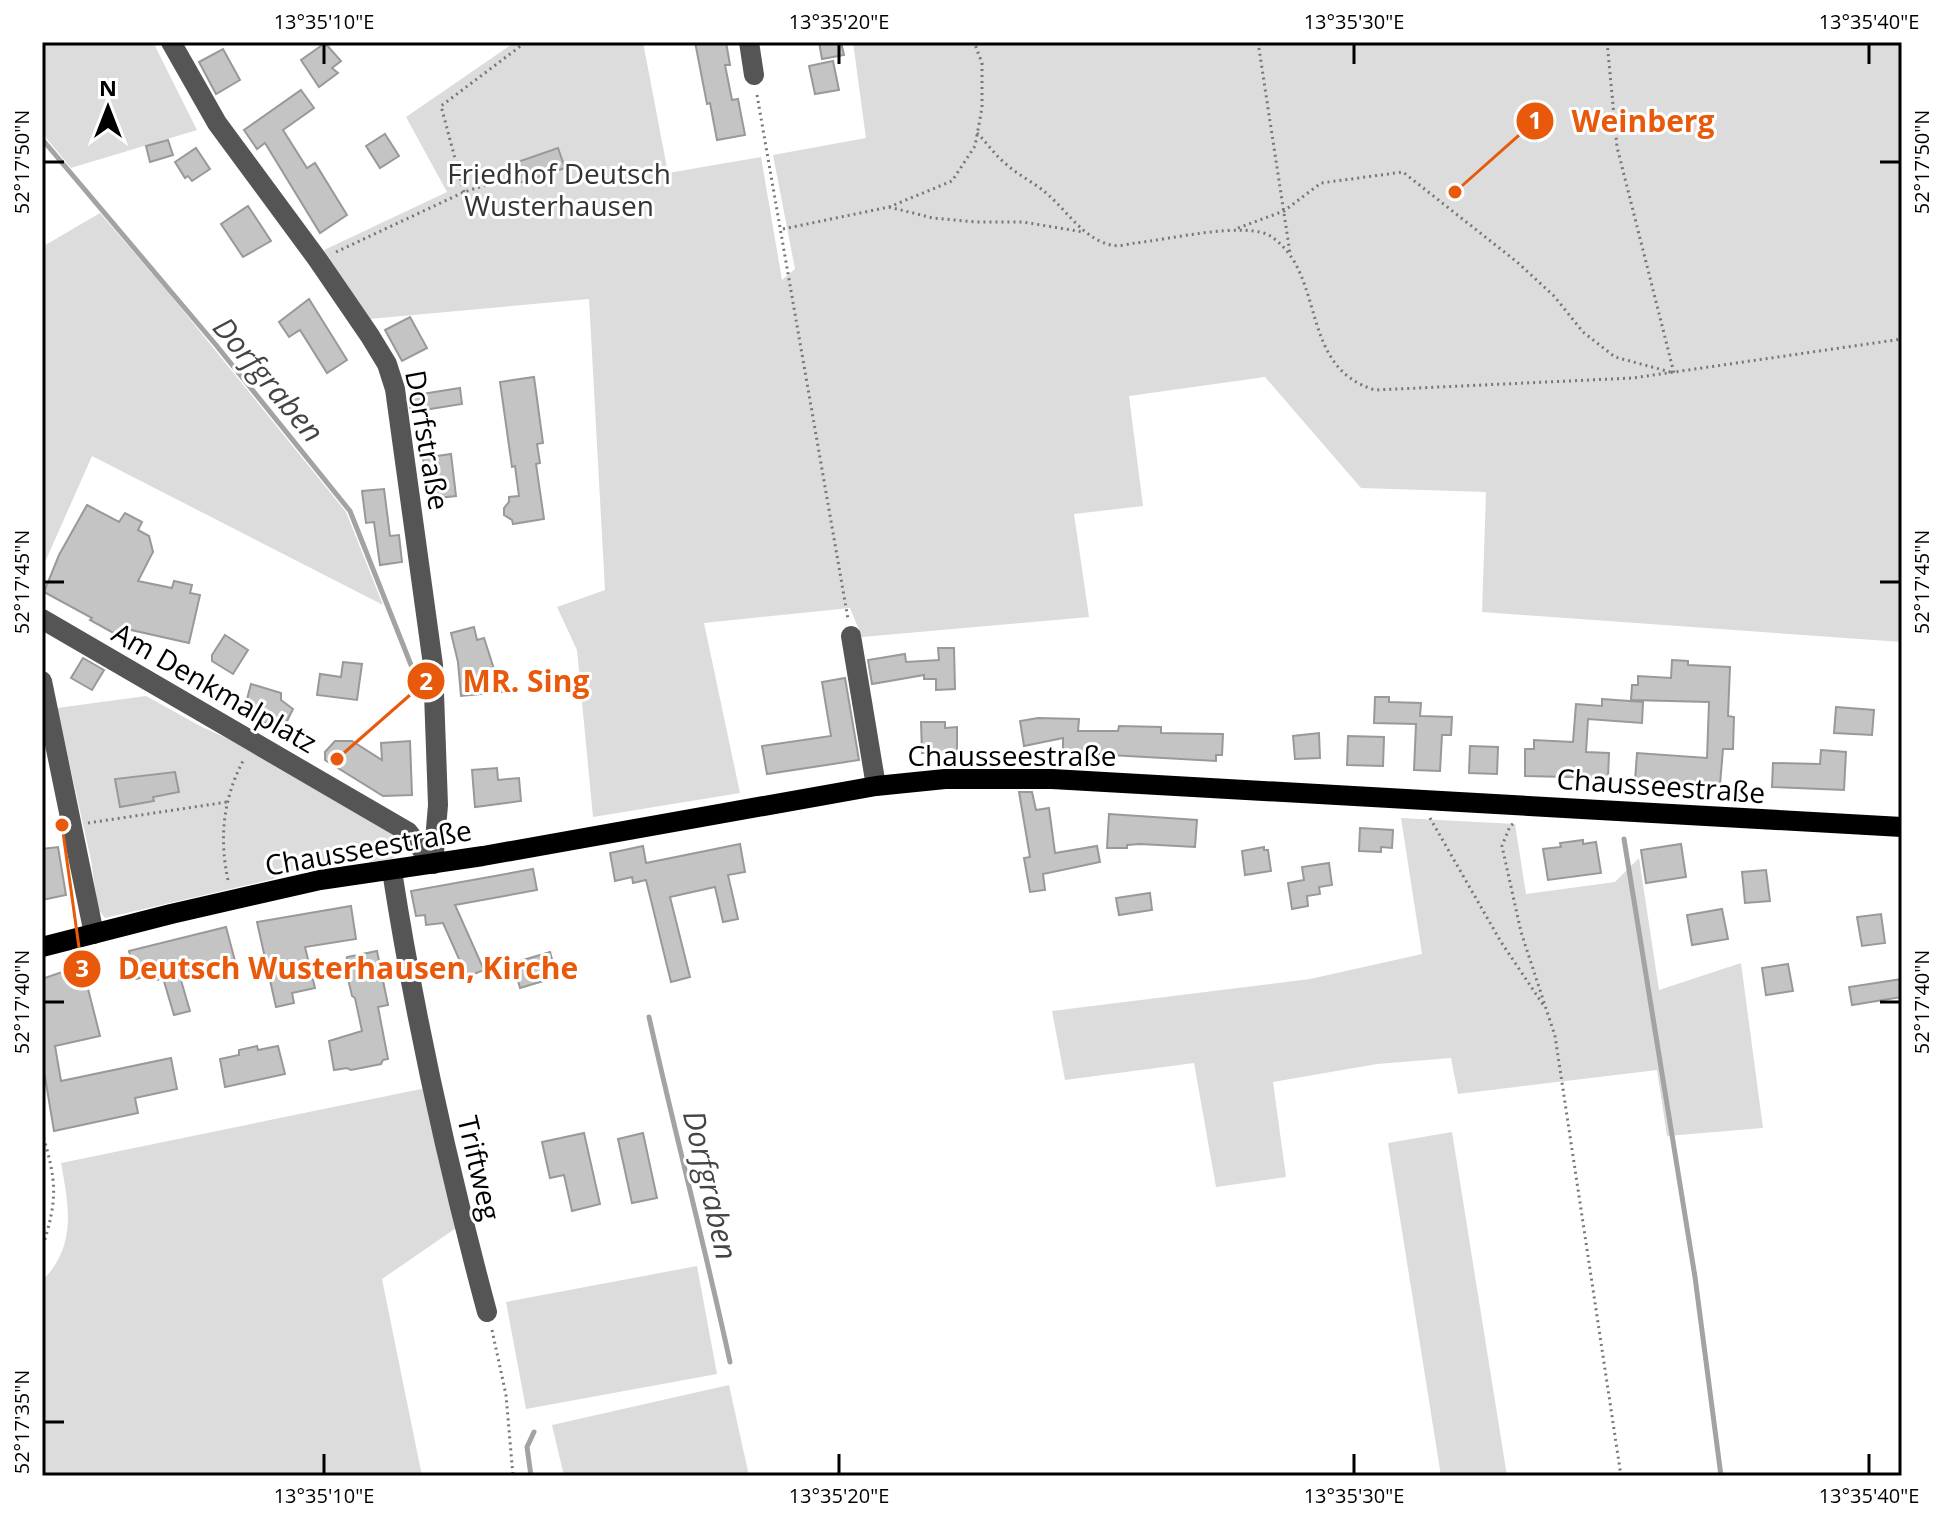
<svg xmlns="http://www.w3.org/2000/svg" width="1944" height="1518" font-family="'Open Sans',sans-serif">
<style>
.green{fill:#dcdcdc}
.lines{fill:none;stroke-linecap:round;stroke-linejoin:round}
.stream{stroke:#a3a3a3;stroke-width:5}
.building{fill:#c4c4c4;stroke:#999;stroke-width:2}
.path{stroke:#777;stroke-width:3;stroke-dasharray:2 4;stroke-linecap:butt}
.minor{stroke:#555;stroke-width:20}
.major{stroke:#000;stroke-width:20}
.ticks{fill:none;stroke:#000;stroke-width:3}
.labels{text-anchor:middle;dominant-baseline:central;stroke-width:6;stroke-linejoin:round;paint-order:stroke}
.park-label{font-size:28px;fill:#333;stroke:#fff}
.street-label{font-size:28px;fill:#000;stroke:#fff}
.water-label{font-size:30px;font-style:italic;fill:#444;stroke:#fff}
.leader{fill:none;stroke:#e8590c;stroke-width:3}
.callout-dot{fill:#e8590c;stroke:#fff;stroke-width:3}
.mark-label{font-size:24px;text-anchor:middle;font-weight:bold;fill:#fff}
.callout-label{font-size:30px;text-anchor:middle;font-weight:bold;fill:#e8590c;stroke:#fff;stroke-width:6;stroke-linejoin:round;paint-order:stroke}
.neatline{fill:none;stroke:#000;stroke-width:3}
.ticks-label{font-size:20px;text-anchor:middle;fill:#000}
</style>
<rect width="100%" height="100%" fill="#fff"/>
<g class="green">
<polygon points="42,42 153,42 197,130 71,168 42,133"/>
<polygon points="515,42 643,42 668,173 761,157 782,280 795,269 773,155 866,138 853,42 1902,42 1902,642 1482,612 1486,492 1361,488 1265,377 1129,396 1143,506 1074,514 1089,617 862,637 850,608 704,623 740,793 593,817 577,650 557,607 605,590 589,299 369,319 324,250 447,192 406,117"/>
<polygon points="100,213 168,292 346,512 383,605 92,456 42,569 42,247"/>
<polygon points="146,696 202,727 246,747 396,837 400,852 392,859 369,862 368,856 336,859 335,864 294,870 273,879 105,918 98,909 91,860 57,708"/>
<polygon points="1401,818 1515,824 1526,894 1615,882 1639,858 1659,990 1741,963 1763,1128 1667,1136 1657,1070 1458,1094 1451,1058 1377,1064 1273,1082 1286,1177 1216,1187 1194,1063 1065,1080 1052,1011 1310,979 1422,954"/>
<path d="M426,1088L459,1226L382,1279L422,1476H42V1281C77,1246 69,1207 61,1163Z"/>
<polygon points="1452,1132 1507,1476 1441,1476 1388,1143"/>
<polygon points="697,1266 717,1374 526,1409 506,1302"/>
<polygon points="729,1385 749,1476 564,1476 552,1425"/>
</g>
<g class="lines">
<g class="stream">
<polyline points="42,139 216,345 350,511 415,675"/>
<polyline points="1624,839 1695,1277 1721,1476"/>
<path d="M649,1017C675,1133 705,1247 730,1362"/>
<polyline points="531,1476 527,1447 534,1432"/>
</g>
</g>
<g class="building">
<polygon points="695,42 726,42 730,65 725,65 732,100 738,99 745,135 717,140 710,103 707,104"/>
<polygon points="819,42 841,42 844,55 822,59"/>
<polygon points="325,43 341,61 332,68 338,73 319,87 301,60"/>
<polygon points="223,49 240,80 216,94 199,62"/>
<polygon points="833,61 839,90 815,94 809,66"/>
<polygon points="301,90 314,108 283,130 307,168 315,163 347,215 320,233 265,143 257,149 244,130"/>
<polygon points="385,134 399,156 380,168 366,146"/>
<polygon points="168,140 173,155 150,162 146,146"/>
<polygon points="196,148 210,169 192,181 188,176 185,178 175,162"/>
<polygon points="558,148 565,168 516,184 509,165"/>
<polygon points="248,206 271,241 243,257 221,224"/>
<polygon points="309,299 347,360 327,373 300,330 289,337 279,322"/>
<polygon points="410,317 427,348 402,361 385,330"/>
<polygon points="534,377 543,443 537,444 540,463 536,464 544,519 513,524 512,520 504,515 504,508 509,502 509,497 519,496 515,466 512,467 500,382"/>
<polygon points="460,388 462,404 411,412 409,396"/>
<polygon points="451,454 456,496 429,499 423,458"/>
<polygon points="384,489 390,536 399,535 402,562 380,565 374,522 366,523 362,491"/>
<polygon points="87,505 119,522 125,513 142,522 138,530 149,536 153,552 138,581 172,588 174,581 192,585 190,593 200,595 189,643 122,628 119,636 90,620 92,618 44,592 59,555"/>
<polygon points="474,627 477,640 484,638 494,669 499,669 502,692 461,696 458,662 451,633"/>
<polygon points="225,635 248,650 233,674 212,661 212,655"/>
<polygon points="938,648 954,648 955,689 936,690 936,679 924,679 924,675 872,684 868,660 905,654 906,662 939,660"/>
<polygon points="83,658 104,670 92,690 71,678"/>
<polygon points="1672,660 1688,661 1688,665 1730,667 1728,716 1734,717 1733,749 1723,749 1720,785 1635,781 1637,753 1707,758 1709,702 1631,700 1632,685 1638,685 1638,676 1671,678"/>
<polygon points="343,662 362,664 357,700 317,695 320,674 341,677"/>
<polygon points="845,678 859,760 767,774 762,746 831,736 822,682"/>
<polygon points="251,684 281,693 281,700 293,709 281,733 256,717 253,721 243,714"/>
<polygon points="1375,697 1389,697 1389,702 1421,703 1420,716 1452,717 1451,735 1442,735 1440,771 1414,770 1416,724 1374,723"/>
<polygon points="1602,699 1643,702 1642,723 1588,719 1586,752 1609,753 1608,778 1525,776 1525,749 1534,749 1534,740 1573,742 1576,704 1602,706"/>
<polygon points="1836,707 1874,710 1872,735 1834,733"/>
<polygon points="1038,718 1079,719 1078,731 1118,731 1119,726 1161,727 1161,733 1223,734 1222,755 1216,755 1216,761 1092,754 1063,755 1063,738 1024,746 1020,721"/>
<polygon points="921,722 945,722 945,728 957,727 957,753 922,753"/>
<polygon points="1319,733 1320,758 1295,759 1293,736"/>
<polygon points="1348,736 1384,737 1383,766 1347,765"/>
<polygon points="335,741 352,741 382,760 381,743 410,741 412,795 383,796 325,760 325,752"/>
<polygon points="1470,746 1498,747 1497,774 1469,773"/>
<polygon points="1821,750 1846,752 1844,790 1772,787 1773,763 1820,764"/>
<polygon points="497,768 498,780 519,778 521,801 475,807 472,770"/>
<polygon points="175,772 179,792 153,797 154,801 120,807 115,779"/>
<polygon points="1019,792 1032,792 1036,810 1049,808 1055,853 1097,846 1100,862 1043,874 1045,890 1030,892 1024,858 1030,857"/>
<polygon points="1109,814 1197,820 1195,847 1140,844 1127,845 1127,848 1107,848"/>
<polygon points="1360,828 1393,830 1392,848 1381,847 1381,852 1359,851"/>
<polygon points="1583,840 1583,844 1596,842 1601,873 1548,880 1543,849 1561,847 1560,843"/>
<polygon points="740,844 745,872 728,875 738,919 723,922 715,887 670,897 690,977 671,982 646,880 633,883 632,877 615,881 610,853 643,846 646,863"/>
<polygon points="1681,844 1686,877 1646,883 1641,850"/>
<polygon points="58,847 66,895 42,900 42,849"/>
<polygon points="1264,847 1264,850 1268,850 1271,871 1245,875 1242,851"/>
<polygon points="1329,863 1332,885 1319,887 1320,894 1307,896 1308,906 1292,909 1288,883 1304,880 1302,867"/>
<polygon points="533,869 537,890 455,905 484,970 467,977 443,923 426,925 425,915 416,916 411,891"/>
<polygon points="1766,870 1770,901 1745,903 1742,872"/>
<polygon points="1150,893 1152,910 1119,915 1116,898"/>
<polygon points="351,906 356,939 305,947 315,988 292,993 294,1003 276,1007 257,922"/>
<polygon points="1722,909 1728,939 1692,945 1687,915"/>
<polygon points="1881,914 1885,943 1862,946 1857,917"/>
<polygon points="226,927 235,961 180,977 190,1011 174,1015 163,978 157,980 155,974 136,979 129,951"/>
<polygon points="377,951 388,1005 378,1007 388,1059 383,1060 381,1064 351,1070 347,1068 334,1070 329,1041 362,1031 355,998 352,996 345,966 347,957"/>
<polygon points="550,952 557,977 520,988 513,963"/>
<polygon points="1788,964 1793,991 1766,995 1762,968"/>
<polygon points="82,965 100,1036 55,1046 61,1081 171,1058 177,1089 135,1098 138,1113 54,1131 42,1059 42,979"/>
<polygon points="1902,979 1902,997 1852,1005 1849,987"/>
<polygon points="257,1046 258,1050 278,1046 285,1074 225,1087 220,1059 239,1055 239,1050"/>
<polygon points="584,1133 600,1204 572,1211 564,1175 550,1178 542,1142"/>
<polygon points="643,1133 657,1198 632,1203 618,1139"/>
</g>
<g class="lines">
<g class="path">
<polyline points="1258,42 1290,253"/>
<polyline points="757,95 848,619"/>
<path d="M977,133C987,143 995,155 1006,164C1018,175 1033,182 1045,192C1066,209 1083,239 1111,245C1118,247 1128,244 1135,243C1167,240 1248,220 1272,237C1327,276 1298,367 1375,390L1633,378L1902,339"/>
<polyline points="464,192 441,106 526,42"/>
<polyline points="889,207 933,218 976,222 1023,222 1083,232"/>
<polyline points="1238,228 1284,211 1321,183 1403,172 1517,262 1554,296 1583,332 1615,357 1674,373 1617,147 1607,42"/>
<polyline points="783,229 889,207 952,181 975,146 982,108 982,63 974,42"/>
<polyline points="336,252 464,192 504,179"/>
<polyline points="1430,818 1501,942 1544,1006"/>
<polyline points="88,823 227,802"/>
<polyline points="1513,824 1510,826 1502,846 1521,932 1555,1036 1621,1476"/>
<path d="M228,880C219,838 223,798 244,759"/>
<path d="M42,1132C57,1183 58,1198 42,1249"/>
<polyline points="492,1330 506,1395 513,1476"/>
</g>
<g class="minor">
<polyline points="171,42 217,123 318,260 370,336 387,364 395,389 433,665 438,805 433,864"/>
<polyline points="749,42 754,75"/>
<polyline points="42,619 408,832 433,864"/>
<polyline points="851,636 876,786"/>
<polyline points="42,681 94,934"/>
<path d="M392,871C415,1019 448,1167 487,1312"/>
</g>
<polyline class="major" points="42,947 171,914 320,880 483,856 876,786 945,779 1052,779 1902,827"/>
</g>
<path class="ticks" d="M324,44V64M839,44V64M1354,44V64M1869,44V64M44,162H64M1880,162H1900M44,582H64M1880,582H1900M44,1002H64M1880,1002H1900M44,1422H64M324,1454V1474M839,1454V1474M1354,1454V1474M1869,1454V1474"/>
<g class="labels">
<g class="park-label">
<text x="559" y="173">Friedhof Deutsch<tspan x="559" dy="32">Wusterhausen</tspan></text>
</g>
<g class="street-label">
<text transform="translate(428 440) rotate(80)">Dorfstraße</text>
<text transform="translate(215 687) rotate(30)">Am Denkmalplatz</text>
<text x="1012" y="755">Chausseestraße</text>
<text transform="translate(1661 785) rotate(4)">Chausseestraße</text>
<text transform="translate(368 847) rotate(-10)">Chausseestraße</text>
<text transform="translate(480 1168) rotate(77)">Triftweg</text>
</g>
<g class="water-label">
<text transform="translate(269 379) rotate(50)">Dorfgraben</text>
<text transform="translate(711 1185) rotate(77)">Dorfgraben</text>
</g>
</g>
<path class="leader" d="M1455 192L1535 121M337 759L426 681M62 825L82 969"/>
<g class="callout-dot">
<circle cx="1455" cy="192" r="8"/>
<circle cx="337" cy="759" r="8"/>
<circle cx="62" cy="825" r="8"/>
<circle cx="1535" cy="121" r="20"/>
<circle cx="426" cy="681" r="20"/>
<circle cx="82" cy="969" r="20"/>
</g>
<g class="mark-label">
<text x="1535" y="129">1</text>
<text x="426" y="690">2</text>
<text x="82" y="977">3</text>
</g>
<g class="callout-label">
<text x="1643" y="132">Weinberg</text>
<text x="526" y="692">MR. Sing</text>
<text x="348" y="979">Deutsch Wusterhausen, Kirche</text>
</g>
<rect width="1944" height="1518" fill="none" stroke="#ffffff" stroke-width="88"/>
<g transform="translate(108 108)" stroke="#ffffff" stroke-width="6" paint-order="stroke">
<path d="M0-6L14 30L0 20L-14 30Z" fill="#000000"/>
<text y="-12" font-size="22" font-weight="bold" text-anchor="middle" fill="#000000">N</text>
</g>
<rect x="44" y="44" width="1856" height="1430" class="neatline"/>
<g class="ticks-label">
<text x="324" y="29">13°35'10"E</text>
<text x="839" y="29">13°35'20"E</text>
<text x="1354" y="29">13°35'30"E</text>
<text x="1869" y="29">13°35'40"E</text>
<text transform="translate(22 162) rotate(-90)" y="7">52°17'50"N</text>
<text transform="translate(1922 162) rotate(-90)" y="7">52°17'50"N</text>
<text transform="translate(22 582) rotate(-90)" y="7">52°17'45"N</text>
<text transform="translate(1922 582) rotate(-90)" y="7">52°17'45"N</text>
<text transform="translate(22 1002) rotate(-90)" y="7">52°17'40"N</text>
<text transform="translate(1922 1002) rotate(-90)" y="7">52°17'40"N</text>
<text transform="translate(22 1422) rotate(-90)" y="7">52°17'35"N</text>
<text x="324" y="1503">13°35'10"E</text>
<text x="839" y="1503">13°35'20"E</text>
<text x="1354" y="1503">13°35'30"E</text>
<text x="1869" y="1503">13°35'40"E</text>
</g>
</svg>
